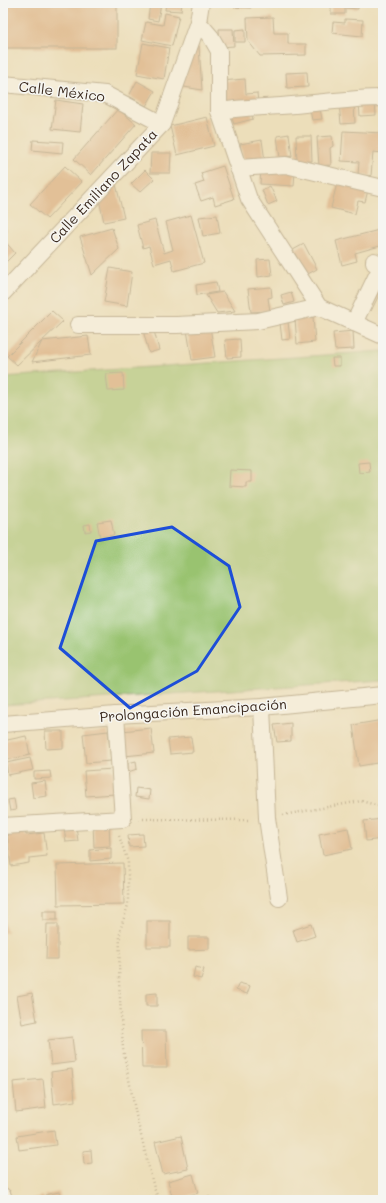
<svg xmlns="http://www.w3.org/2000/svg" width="386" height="1203" font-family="Mali,sans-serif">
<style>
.green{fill:#99c36f;stroke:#6a7646}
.building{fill:#d59b6d}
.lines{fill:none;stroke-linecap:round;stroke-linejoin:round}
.street-casing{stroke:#94846c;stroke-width:18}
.path{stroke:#94846c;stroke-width:2.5;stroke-dasharray:1 3;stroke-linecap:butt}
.street{stroke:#fff;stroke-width:16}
.marked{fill:none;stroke:#1d4ed8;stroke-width:3;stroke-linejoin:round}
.labels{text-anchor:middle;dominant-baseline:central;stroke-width:3;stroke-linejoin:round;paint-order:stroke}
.street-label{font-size:14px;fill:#3b2a1e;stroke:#f6f6f2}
</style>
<rect width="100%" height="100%" fill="#f6f6f2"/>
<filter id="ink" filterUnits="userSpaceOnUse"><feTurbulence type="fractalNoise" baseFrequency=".025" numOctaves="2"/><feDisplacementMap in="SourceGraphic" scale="8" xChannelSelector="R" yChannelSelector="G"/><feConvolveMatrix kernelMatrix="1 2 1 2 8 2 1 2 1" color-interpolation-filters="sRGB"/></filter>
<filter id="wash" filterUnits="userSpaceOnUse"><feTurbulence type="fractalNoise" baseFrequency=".012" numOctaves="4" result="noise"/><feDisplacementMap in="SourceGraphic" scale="16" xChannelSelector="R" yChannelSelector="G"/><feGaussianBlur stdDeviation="0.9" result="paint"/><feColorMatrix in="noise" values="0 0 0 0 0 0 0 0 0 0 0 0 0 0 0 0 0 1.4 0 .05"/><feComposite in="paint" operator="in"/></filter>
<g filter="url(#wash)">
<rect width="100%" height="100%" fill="#ecdeba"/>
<polygon class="green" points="383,351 383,680 3,705 3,377"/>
<g id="blocks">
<g class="building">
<rect x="3" y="3" width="114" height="45"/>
<polygon points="150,3 161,3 158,21 148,19"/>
<polygon points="166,3 182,3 181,11 165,10"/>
<polygon points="234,3 251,3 251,8 234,7"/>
<polygon points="331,3 358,3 358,9 345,8 345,14 331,14"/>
<polygon points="165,13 179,16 172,46 142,40 146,22 163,25"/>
<polygon points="273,17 274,33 288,33 288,44 306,44 306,55 260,56 248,41 247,18"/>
<polygon points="345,19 363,20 362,36 332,33 333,22 345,23"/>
<polygon points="219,29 233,29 234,46 220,47"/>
<polygon points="245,29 245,42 235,42 235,30"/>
<polygon points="143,43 169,48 164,79 137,74"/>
<polygon points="193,45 199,46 202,90 178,86"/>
<polygon points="307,72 308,87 287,88 286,73"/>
<polygon points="245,79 246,94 257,93 258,102 221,105 221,81"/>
<polygon points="137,81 155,91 146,106 129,96"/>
<polygon points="56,100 83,104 80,132 52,129"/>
<polygon points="354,102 355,123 341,124 339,103"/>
<polygon points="375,102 376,115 360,116 359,103"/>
<polygon points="319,104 322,119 312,120 309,105"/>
<polygon points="250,107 253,119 234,124 230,113"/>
<polygon points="118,109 136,124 91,175 74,159"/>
<polygon points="207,117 214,146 177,155 170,126"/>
<polygon points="343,131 383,133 383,153 373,152 371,176 358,175 359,162 341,161"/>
<polygon points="289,134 292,156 280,158 277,136"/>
<polygon points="296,136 311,136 312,161 297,162"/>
<polygon points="332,136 333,146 330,148 331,165 319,166 317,137"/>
<polygon points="33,140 63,142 62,153 32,150"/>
<polygon points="262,140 265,161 244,164 240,144"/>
<polygon points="151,153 171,153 170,173 150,173"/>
<polygon points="65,166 82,182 47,219 30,204"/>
<polygon points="223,166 234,199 215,205 213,197 201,201 195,185 204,182 201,173"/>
<polygon points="261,169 295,171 294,186 260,184"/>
<polygon points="145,170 154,179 140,192 131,184"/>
<polygon points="115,180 124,218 104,222 98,195"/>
<polygon points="337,183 368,190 365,202 358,201 355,214 331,208"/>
<polygon points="270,186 277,201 268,205 262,190"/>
<polygon points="191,215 204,263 174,271 171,259 154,264 149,246 143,248 137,225 155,220 164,253 173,250 166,222"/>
<polygon points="217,215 220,233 203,236 199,217"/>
<polygon points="3,224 7,230 3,234"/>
<polygon points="112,228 119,249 92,275 80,237"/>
<polygon points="383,229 383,256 380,246 355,253 357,261 342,265 336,241"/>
<polygon points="3,239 15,253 3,265"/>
<polygon points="304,244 317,269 306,275 293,250"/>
<polygon points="270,259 272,275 258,277 257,260"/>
<polygon points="110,268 132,272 127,306 104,302"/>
<polygon points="216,282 218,292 197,295 196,285"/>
<polygon points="271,287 272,297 268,298 270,311 251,312 248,289"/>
<polygon points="376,289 381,291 371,311 368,307"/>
<polygon points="223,292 235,311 217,313 206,295"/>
<polygon points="291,292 294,302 284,305 281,295"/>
<polygon points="52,311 63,321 17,365 7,356"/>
<polygon points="313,317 315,342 297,344 295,319"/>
<polygon points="288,322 290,339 282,340 280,323"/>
<polygon points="153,327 159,350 149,353 143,330"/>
<polygon points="210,327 215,357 192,360 187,330"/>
<polygon points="353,331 354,349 335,350 333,333"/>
<polygon points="88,336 91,355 32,362 42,341"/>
<polygon points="240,339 241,357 227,358 225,340"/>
<polygon points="332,358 340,358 340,366 333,366"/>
<polygon points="123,373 124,390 108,391 106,374"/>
<polygon points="369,462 370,472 359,473 358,463"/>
<polygon points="230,470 252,471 252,482 246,482 246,487 229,486"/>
<polygon points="111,520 114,535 100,537 97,522"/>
<polygon points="90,524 91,531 85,532 84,525"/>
<polygon points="383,720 383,762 359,766 353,725"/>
<polygon points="291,723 291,741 277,742 274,725"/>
<polygon points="151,728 154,753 124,756 122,731"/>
<polygon points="45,731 63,731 63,748 46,749"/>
<polygon points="108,731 111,761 86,763 83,734"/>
<polygon points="26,736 30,755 6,760 3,741"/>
<polygon points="191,737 193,752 170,754 168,739"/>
<polygon points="30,758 33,770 8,775 6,763"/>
<polygon points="136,761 137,769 128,772 128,763"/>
<polygon points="113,769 115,794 86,796 84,771"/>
<polygon points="50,771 51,778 34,779 34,772"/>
<polygon points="45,781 47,796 33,798 31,783"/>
<polygon points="136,788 150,790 149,799 135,797"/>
<polygon points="3,795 6,804 3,805"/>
<polygon points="14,799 16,810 10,811 8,800"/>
<polygon points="383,819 383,839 366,841 364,821"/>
<polygon points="109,823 110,846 94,847 93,824"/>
<polygon points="76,826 78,841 66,842 64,828"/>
<polygon points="348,828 352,849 323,855 319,834"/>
<polygon points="25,831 26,835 44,833 47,856 29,858 29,863 11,866 7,833"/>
<polygon points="143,834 144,846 129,847 128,835"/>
<polygon points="111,848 111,859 90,861 90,850"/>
<polygon points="3,855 6,867 3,867"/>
<polygon points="123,863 124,904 58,905 57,865"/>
<rect x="43" y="911" width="14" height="9"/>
<polygon points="3,919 7,932 3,933"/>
<rect x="147" y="921" width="23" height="26"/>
<polygon points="47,924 58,924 58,959 46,959"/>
<polygon points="311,924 315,936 297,942 293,930"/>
<polygon points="188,937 209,937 209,949 188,950"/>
<polygon points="195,967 204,969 201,979 193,977"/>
<polygon points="239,983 250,986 247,994 236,990"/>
<polygon points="32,993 37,1021 22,1024 17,996"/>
<polygon points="157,993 157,1006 146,1006 146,994"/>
<polygon points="141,1031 166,1031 167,1068 142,1068"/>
<polygon points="72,1037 75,1062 51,1065 48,1040"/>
<polygon points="72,1069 75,1101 54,1104 51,1072"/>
<polygon points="43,1079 46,1108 16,1112 13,1082"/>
<polygon points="54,1130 56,1145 19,1150 17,1136"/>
<polygon points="181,1136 188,1169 163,1174 155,1142"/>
<polygon points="91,1150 92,1163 84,1164 83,1151"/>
<polygon points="193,1174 198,1193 173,1200 168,1181"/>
<polygon points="59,1192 61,1200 47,1200 45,1195"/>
<polygon points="43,1196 45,1200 29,1200 29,1199"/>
<polygon points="209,1196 210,1200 197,1200"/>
</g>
</g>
</g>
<g filter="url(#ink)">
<use href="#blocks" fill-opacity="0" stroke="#94846c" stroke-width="1"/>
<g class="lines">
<defs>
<g id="street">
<polyline points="198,22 211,37 219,51 219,111 249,199 319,307 383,336"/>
<polyline points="3,84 105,94 162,124"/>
<path d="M219,111C240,108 260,107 281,106C315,104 349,98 383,98"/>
<polyline points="238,168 286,165 383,188"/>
<polyline points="374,261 374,263"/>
<polyline points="3,293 162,124 198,22 201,3"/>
<polyline points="354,323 377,275"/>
<polyline points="78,325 177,325 258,321 319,307"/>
<polyline points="262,707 267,818 279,898"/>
<polyline points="3,724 116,715 262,707 383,695"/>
<polyline points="3,826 123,819 116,715"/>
<polyline points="3,1196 4,1200"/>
</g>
</defs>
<use href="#street" class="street-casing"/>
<g class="path">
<polyline points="283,815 361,801 383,807"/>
<polyline points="139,819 250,820"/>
<polyline points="119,836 128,862 128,905 120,931 119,982 123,1049 136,1115 154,1188 159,1200"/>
</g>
<use href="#street" class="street"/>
</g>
</g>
<path d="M0 0H386V1203H0ZM172,527L229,566L240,607L197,671L130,708L60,648L96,541Z" fill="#ecdeba" fill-opacity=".55" fill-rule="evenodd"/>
<path class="marked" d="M172,527L229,566L240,607L197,671L130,708L60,648L96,541Z"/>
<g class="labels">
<g class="street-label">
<text transform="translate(62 91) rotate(7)">Calle México</text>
<text transform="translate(103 186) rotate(-47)">Calle Emiliano Zapata</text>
<text transform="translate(193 710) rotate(-4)">Prolongación Emancipación</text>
</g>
</g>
<rect width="386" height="1203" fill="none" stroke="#f6f6f2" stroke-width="16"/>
</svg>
